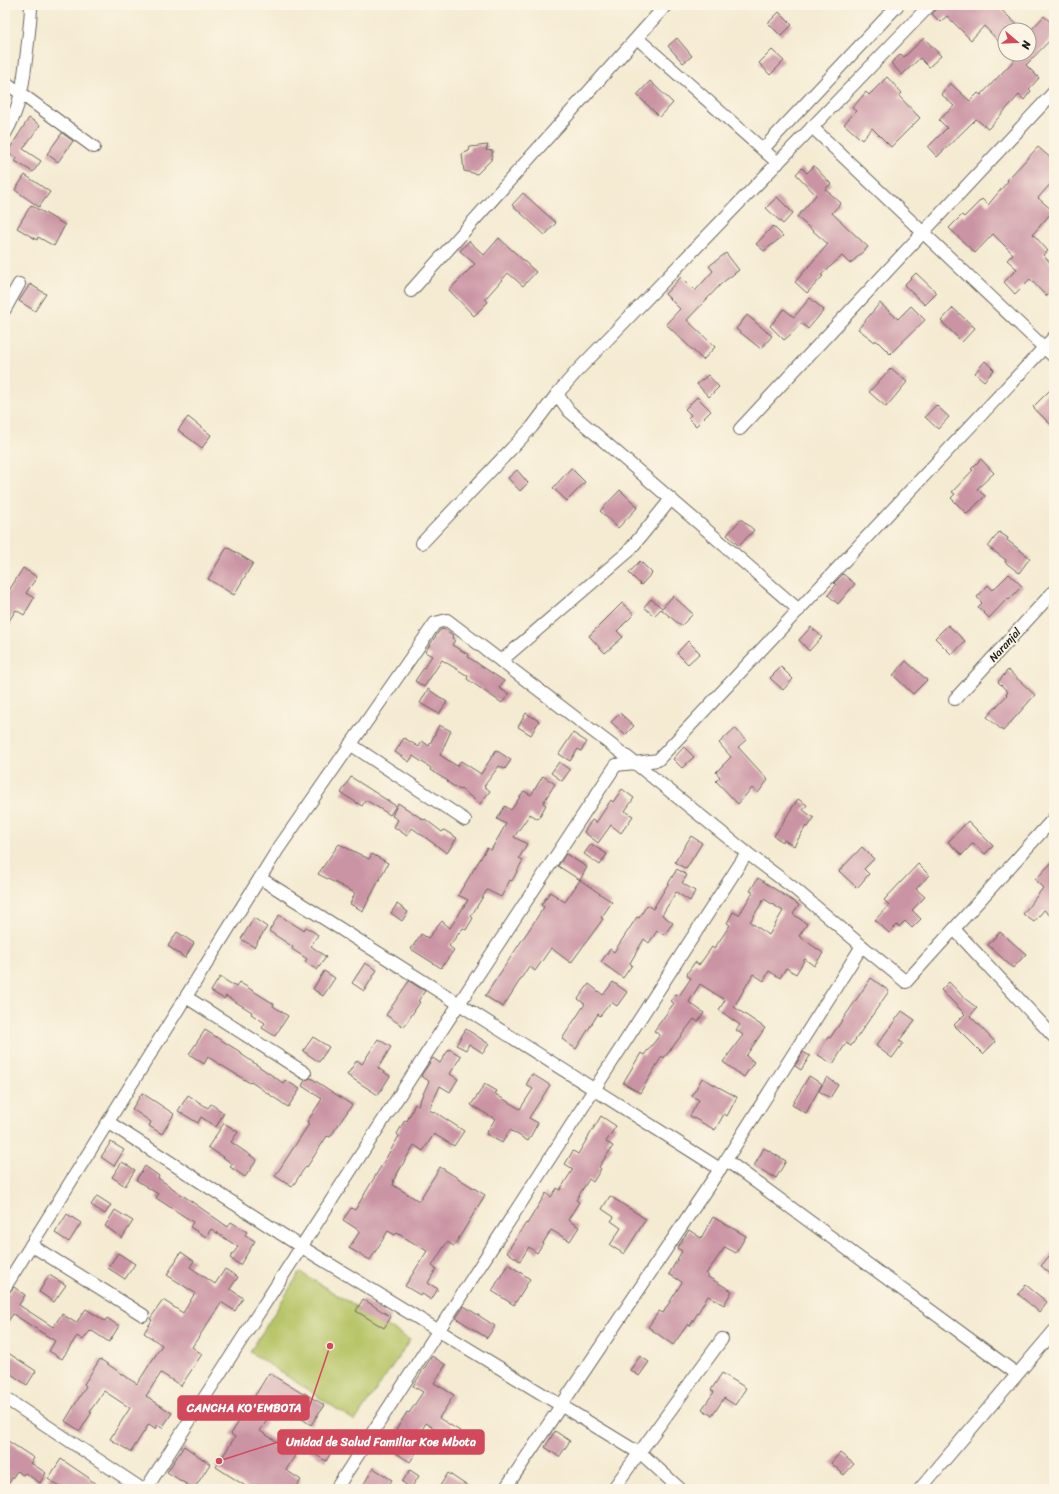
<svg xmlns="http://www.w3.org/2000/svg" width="1059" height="1494" font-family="Sriracha,sans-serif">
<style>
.green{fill:#b7c567;stroke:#6a7042}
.building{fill:#cb94a4;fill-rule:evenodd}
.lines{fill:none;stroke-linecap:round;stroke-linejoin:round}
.minor-casing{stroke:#68645c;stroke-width:14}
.minor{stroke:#fff;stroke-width:12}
.labels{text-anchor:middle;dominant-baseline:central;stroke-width:3.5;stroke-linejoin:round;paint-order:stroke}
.street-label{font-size:11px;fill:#1c1c1c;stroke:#fcf5e5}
.leader{fill:none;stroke:#d1495b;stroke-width:1.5}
.callout-dot{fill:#d1495b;stroke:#fcf5e5;stroke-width:1.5}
.callout{fill:#d1495b;stroke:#d1495b;stroke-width:1.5}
.callout-label{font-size:12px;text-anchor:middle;font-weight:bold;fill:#fff}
</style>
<rect width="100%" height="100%" fill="#fcf5e5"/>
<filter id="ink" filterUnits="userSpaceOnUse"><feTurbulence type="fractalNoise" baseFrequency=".025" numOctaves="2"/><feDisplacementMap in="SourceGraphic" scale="8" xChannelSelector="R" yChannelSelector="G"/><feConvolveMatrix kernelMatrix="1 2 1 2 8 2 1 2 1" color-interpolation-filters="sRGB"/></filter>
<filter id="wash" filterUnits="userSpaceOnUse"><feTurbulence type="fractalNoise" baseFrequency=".012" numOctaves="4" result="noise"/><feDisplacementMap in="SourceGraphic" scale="16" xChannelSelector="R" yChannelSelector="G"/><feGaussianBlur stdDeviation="0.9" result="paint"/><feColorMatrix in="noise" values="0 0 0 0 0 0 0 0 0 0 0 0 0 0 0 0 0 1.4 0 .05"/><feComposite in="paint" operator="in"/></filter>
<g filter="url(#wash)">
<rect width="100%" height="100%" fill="#f5ebd3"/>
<polygon class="green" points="300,1272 410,1340 355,1421 250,1352"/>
<g id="blocks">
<g class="building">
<polygon points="937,5 996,5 1023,30 1005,30 1005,48 984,26 971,40 947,16 940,22 932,14 936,10"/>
<polygon points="779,12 792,25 781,36 768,23"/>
<polygon points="1044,16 1054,25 1054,36 1026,65 1039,78 1029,89 1031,91 1024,100 1019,95 988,129 976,119 937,157 928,147 947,128 939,120 954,106 941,94 950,83 970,101 978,93 981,95 1020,54 1029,54 1029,35 1030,37 1030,31"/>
<polygon points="677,38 692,56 683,63 668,46"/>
<polygon points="924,38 941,56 929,67 920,58 902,75 891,63 901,54 904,57"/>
<polygon points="772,50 784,61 770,75 759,63"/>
<polygon points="887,77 902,93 899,96 920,118 891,147 872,128 862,140 844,124 856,111 852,108 866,92 869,95"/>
<polygon points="650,81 673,103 660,117 637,95"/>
<polygon points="29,118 40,125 23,149 41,161 33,172 15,161 17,158 7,153"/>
<polygon points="62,133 73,141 58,162 47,154"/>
<polygon points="488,145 486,150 493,151 491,160 477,174 464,171 462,154 469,151 470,147"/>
<polygon points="1038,147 1054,161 1054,180 1038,198 1053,211 1033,234 1048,251 1043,255 1054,267 1054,287 1046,296 1030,279 1015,294 1004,282 1017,269 1007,260 1013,254 993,234 975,253 949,228 962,215 964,217 982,199 988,205 1008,181 1007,180"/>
<polygon points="814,166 831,184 825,189 841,203 832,213 868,247 850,264 842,256 821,275 823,276 807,293 795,282 828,244 797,217 816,195 796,174 802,168 807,173"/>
<polygon points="25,175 50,192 39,207 15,190"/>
<polygon points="523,193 556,223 545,235 512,205"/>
<polygon points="777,197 793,213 783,224 766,208"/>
<polygon points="31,205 65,225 54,246 38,237 37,240 17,228"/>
<polygon points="773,226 783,236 764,251 756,244"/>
<polygon points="499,238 536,272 523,286 508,273 485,299 488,302 474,316 449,290 475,264 460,251 469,241 484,255"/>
<polygon points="726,253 739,270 722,283 687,320 715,347 703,360 666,324 680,309 665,294 681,277 695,291 713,271 709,266"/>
<polygon points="916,273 937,293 925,305 904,285"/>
<polygon points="30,284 46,294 35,311 19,301"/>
<polygon points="810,298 824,310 808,329 801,323 790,335 784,340 770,326 784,309 794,317"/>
<polygon points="880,303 898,319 911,306 925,320 890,354 876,340 875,342 858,329"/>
<polygon points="953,308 975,328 962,342 941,321"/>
<polygon points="747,315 772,336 761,349 736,329"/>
<polygon points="985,361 994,370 984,381 975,373"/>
<polygon points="891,368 907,382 886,407 869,392"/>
<polygon points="708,375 719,387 709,397 697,384"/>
<polygon points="1054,386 1054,428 1033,407"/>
<polygon points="697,397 711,411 696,426 688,418 691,415 685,409"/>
<polygon points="936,405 949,417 938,429 925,417"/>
<polygon points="188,417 211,435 202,448 178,430"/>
<polygon points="981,459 994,473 977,489 985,496 967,514 951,498 955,494 952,492 973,470 971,469"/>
<polygon points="571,468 585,482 567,501 553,488"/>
<polygon points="517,470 528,483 520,491 508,478"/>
<polygon points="620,490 638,507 618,528 600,511"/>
<polygon points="741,519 754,530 739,546 727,535"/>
<polygon points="999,532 1008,538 1007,540 1030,558 1019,573 1005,562 1006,560 988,547"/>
<polygon points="227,547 253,563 234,595 208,579"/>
<polygon points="640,561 652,573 641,585 629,573"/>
<polygon points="23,568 37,577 26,593 34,598 24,615 16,610 5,627 5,597"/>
<polygon points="843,574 855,584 838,604 828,595 836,585 834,583"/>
<polygon points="1009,574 1022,586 1009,600 1008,598 989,618 978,607 982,603 977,597 988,585 993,590"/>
<polygon points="673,596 693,614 681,626 661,609 654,616 644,607 651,599 662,608"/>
<polygon points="622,603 634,614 617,631 623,637 605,653 589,636"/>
<polygon points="948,625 965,641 952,655 935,638"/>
<polygon points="811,627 822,637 809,651 799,640"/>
<polygon points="444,629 453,635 452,638 455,640 452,645 469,655 468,657 504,681 499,688 509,694 502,703 467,679 468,676 442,660 424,687 415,681 432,656 425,652 440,630"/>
<polygon points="688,641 700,653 688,664 677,653"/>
<polygon points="906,661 927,680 913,694 893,675"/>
<polygon points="781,667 793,679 783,690 770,678"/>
<polygon points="1008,670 1035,695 1003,731 987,717 1007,695 1006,694 1008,692 998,682"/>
<polygon points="428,689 447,702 439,714 420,703"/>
<polygon points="526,713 539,721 531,735 518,727"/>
<polygon points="620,713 634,726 625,735 611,722"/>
<polygon points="439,725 451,731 440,755 457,766 461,761 481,774 496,750 511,760 505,769 499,766 484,786 490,791 480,804 461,789 460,790 447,782 448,781 430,770 431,768 413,756 409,762 395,752 404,738 419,747 422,741 429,746"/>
<polygon points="735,728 746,740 738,747 768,780 758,793 752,788 738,804 716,781 720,777 716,772 731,757 719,743"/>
<polygon points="573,733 587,742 581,751 578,749 570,761 559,754"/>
<polygon points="684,747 694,757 682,768 673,759"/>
<polygon points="559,762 570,770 562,781 551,773"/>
<polygon points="543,776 555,784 543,803 546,805 538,819 530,814 514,837 527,844 519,858 523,860 512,881 510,880 501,897 487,890 471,916 473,918 466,930 463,928 449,946 454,950 441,968 411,949 421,934 428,938 442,921 450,928 468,900 458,895 487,848 491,850 506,824 497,819 505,806 511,810 524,791 531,795"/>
<polygon points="351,777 396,806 390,815 366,800 362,806 341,793"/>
<polygon points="622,789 634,798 625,811 633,816 621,833 611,825 598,843 584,832 592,820 596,823 611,800 613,802"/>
<polygon points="798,799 807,805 803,810 814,818 808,827 806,826 794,846 784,840 783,842 774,836"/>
<polygon points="398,803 424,820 425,819 442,832 444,830 457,838 447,853 412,828 407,836 394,827 398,820 392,816"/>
<polygon points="968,821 993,846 985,854 973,843 962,855 948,842"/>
<polygon points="691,836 702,843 686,869 675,862"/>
<polygon points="339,844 369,859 372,854 388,863 363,911 350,904 355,893 318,874"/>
<polygon points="591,844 607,854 600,865 584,854"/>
<polygon points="862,847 874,859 864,869 869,874 857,888 839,871"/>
<polygon points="566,854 587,867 580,880 558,866"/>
<polygon points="1054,860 1054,919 1044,910 1034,922 1023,914 1043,888 1035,880"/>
<polygon points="918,864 929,875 916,889 925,897 912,910 921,919 912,928 905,921 899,927 897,925 889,933 875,920 889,905 884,900"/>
<polygon points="677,869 687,875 682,883 695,891 690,901 676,892 662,915 673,923 664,935 657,931 649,943 644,939 630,963 632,965 623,978 601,962 610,949 614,952 637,917 639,918 647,905 653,909"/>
<path d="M758,878L799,905L793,914L807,924L799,936L823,953L814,966L805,959L796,974L786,968L780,978L769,971L764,981L753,974L734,1007L765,1028L746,1056L754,1062L744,1077L723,1062L743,1035L736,1030L740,1025L719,1010L725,1000L700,984L689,1002L704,1013L698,1022L694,1019L664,1058L662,1056L640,1093L623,1083L641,1053L644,1055L660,1035L654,1031L674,1003L671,1001L676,994L679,996L691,978L687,976L688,972L695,962L699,965L712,947L714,949L730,925L727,923L733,912L739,915L753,892L750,891ZM764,899L783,911L769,935L750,922Z"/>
<polygon points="580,880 612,902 601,918 603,919 571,963 551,948 535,971 529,966 503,1007 485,996 544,907 541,905 550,892 565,902"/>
<polygon points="397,904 408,912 402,921 391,913"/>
<polygon points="279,915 303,930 306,927 318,935 311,946 326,957 317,970 305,962 307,959 292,949 293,947 269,931"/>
<polygon points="254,918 267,927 254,947 241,939"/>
<polygon points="177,932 194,943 185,958 168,946"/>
<polygon points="1000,932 1026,954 1013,968 988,945"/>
<polygon points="365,963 377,970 364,991 352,983"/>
<polygon points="324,971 335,978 323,996 313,989"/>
<polygon points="220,977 236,987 239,982 274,1004 273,1006 288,1016 275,1036 262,1028 265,1023 251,1014 252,1012 226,996 224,999 211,991"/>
<polygon points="871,978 889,991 851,1046 846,1043 833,1064 818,1055 828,1037 830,1038"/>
<polygon points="409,981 425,991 418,1001 420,1002 404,1027 386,1015"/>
<polygon points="613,982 627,992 617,1006 611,1002 600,1016 598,1014 576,1049 562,1039 585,1004 578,999 589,984 603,995"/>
<polygon points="949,982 964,998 977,1008 970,1016 995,1042 983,1054 954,1025 965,1014 941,990"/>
<polygon points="902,1011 915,1020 899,1041 903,1043 892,1058 876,1046"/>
<polygon points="466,1029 489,1044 483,1053 469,1044 466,1050 456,1045"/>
<polygon points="205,1030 242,1053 241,1054 283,1083 285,1080 300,1089 288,1107 251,1082 250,1083 208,1057 204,1064 189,1054"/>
<polygon points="313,1037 329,1047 319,1062 303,1051"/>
<polygon points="378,1039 391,1047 378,1068 390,1076 378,1095 347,1075 357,1060 362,1064"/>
<polygon points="449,1049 461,1056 450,1074 458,1079 450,1092 440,1086 429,1110 438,1114 464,1131 454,1146 434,1134 423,1151 414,1145 393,1181 394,1182 393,1185 419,1201 440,1167 485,1195 454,1246 447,1242 432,1266 436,1269 428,1283 438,1289 431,1300 421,1293 420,1295 405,1286 427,1251 397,1233 395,1235 388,1231 370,1260 349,1248 360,1231 343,1220 351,1208 355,1210 392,1148 399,1136 397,1134 405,1120 407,1121 415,1104 418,1105 429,1081 421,1076 422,1074 433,1058 440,1063"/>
<polygon points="803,1052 810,1056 801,1070 795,1066"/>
<polygon points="532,1074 550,1085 529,1118 538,1123 528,1141 510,1130 502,1143 486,1134 495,1119 471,1105 485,1084 497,1091 495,1094 520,1109 533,1089 526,1085"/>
<polygon points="809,1076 822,1084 806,1113 792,1105"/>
<polygon points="827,1077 838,1085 830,1098 819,1091"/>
<polygon points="311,1078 352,1105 330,1137 327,1136 307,1167 306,1166 292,1187 275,1176 309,1124 307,1122 322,1099 302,1086 305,1080"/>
<polygon points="702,1078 737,1097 727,1116 724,1114 715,1130 690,1116 699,1100 692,1096"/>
<polygon points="142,1093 174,1114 162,1134 149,1126 151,1122 132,1109"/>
<polygon points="188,1095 208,1108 211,1104 224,1113 216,1127 201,1117 198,1123 178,1111"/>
<polygon points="601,1116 616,1126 606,1142 613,1146 599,1167 601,1169 593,1182 589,1179 576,1200 579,1202 568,1220 579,1227 570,1241 551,1230 537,1253 529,1247 520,1261 507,1252 526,1223 527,1224 546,1193 551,1197 557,1188 560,1190 573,1169 565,1164 573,1151 578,1154"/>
<polygon points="224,1123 238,1132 231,1142 257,1160 245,1177 230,1167 233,1164 208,1147"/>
<polygon points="111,1142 124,1150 114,1166 101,1157"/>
<polygon points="764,1148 786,1161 776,1178 754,1166"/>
<polygon points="122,1162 135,1170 125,1186 112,1177"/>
<polygon points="145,1166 159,1176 158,1178 228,1227 231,1222 247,1232 245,1235 255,1241 240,1265 230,1258 238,1247 211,1229 206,1237 190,1227 193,1222 156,1198 158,1194 136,1180"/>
<polygon points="97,1196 111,1205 105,1214 91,1205"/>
<polygon points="610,1196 646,1219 624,1254 610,1245 621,1228 611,1221 614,1217 602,1209"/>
<polygon points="115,1210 133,1221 122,1238 105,1226"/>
<polygon points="67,1214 81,1223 69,1242 55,1233"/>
<polygon points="713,1217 746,1236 736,1253 725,1247 706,1274 708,1275 708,1277 732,1291 724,1305 708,1296 690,1326 688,1324 673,1345 648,1327 659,1311 663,1313 682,1282 669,1274 682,1251 677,1248 689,1230 701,1238"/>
<polygon points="1054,1250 1054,1277 1041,1266"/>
<polygon points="181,1252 194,1261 190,1267 215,1284 225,1269 238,1277 230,1289 243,1298 235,1311 221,1302 220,1305 192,1347 202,1354 181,1386 161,1373 146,1396 172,1413 162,1428 158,1425 156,1429 149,1424 131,1452 110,1439 130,1408 104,1391 90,1411 92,1412 80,1431 65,1421 86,1386 84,1384 100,1359 137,1384 162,1345 144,1333 152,1320 150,1319 163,1300 183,1313 195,1293 167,1275"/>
<polygon points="118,1253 135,1264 125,1279 108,1268"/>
<polygon points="508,1264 530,1279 514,1305 492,1291"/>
<polygon points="49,1275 66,1285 54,1302 39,1292"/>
<polygon points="1026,1285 1047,1302 1039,1312 1018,1294"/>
<polygon points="14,1287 25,1295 19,1305 53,1327 62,1314 76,1323 86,1309 105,1321 107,1318 119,1326 109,1342 92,1331 91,1332 90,1331 83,1340 77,1336 62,1359 49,1351 55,1341 13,1314 5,1326 5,1297"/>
<polygon points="363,1299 391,1317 384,1328 356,1311"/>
<polygon points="464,1306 495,1326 487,1338 456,1318"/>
<polygon points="5,1351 36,1371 27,1385 5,1370"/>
<polygon points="432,1356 446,1365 434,1383 454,1395 439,1418 460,1431 454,1441 426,1423 413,1444 419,1448 410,1462 391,1450 402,1434 396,1430 407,1412 409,1413 423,1392 413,1386"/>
<polygon points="640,1356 649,1362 639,1376 630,1370"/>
<polygon points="269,1373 303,1394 304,1393 324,1405 311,1425 278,1403 260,1431 296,1454 286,1470 301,1480 295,1489 250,1489 216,1467 235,1437 231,1434"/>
<polygon points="722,1373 746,1388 735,1405 724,1398 712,1416 702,1409 714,1392 711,1390"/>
<polygon points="555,1431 570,1441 559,1457 545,1447"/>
<polygon points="5,1439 34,1458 31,1463 46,1473 40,1483 25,1473 23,1475 17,1471 5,1489"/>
<polygon points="314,1440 332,1451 326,1461 308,1450"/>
<polygon points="184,1446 210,1464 194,1489 167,1472"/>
<polygon points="840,1453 854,1464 844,1475 831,1463"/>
<polygon points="61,1459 89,1478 89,1479 104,1489 63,1489 48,1479"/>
<polygon points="373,1468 392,1480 386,1489 361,1489"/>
<polygon points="410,1470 419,1476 411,1488 402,1482"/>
<polygon points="448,1473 472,1489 438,1489"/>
</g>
</g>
</g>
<g filter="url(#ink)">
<use href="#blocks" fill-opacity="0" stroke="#68645c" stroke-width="1"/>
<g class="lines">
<defs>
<g id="minor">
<polyline points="637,38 778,163"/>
<polyline points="5,82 94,147"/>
<polyline points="812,127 1054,357"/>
<path d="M5,134C23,103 24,76 28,42C29,30 31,17 31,5"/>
<polyline points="763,149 898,5"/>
<polyline points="411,291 666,5"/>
<polyline points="5,309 19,284"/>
<polyline points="557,394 569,411 799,610"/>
<polyline points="740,429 1054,92"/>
<polyline points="422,543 532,427 557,394 577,371 930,5"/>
<polyline points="501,661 628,552 671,499"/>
<polyline points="955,699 1054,591"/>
<polyline points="350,744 465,820"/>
<polyline points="260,878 720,1169"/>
<polyline points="954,929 1054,1037"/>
<polyline points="186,997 305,1073"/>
<polyline points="108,1122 300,1246 644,1456 680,1489"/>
<polyline points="726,1160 1017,1374"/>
<polyline points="31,1245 143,1315"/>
<polyline points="5,1287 278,849 435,623 447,620 635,763 658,760 1054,337"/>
<polyline points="5,1398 142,1489"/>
<path d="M146,1489C301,1246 457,1005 616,765L635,763L747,853L795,889L862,946L906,982L1054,818"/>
<polyline points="336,1489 747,853"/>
<polyline points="505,1489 726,1160 862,946"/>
<polyline points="613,1489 722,1339"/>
<polyline points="920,1489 1054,1331"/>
</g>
</defs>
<use href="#minor" class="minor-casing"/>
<use href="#minor" class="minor"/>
</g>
</g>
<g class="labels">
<g class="street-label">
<text transform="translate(1005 645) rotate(-48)">Naranjal</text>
</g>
</g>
<path class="leader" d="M330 1346L309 1408M219 1461L278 1442"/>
<g class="callout-dot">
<circle cx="330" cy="1346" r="4"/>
<circle cx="219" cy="1461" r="4"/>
</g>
<g class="callout">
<rect x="178" y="1396" width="131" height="24" rx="4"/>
<rect x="278" y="1430" width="206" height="24" rx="4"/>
</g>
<g class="callout-label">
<text x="244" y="1412">CANCHA KO'EMBOTA</text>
<text x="381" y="1446">Unidad de Salud Familiar Koe Mbota</text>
</g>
<rect width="1059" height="1494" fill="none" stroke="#fcf5e5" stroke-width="20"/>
<g transform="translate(1017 42) rotate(109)"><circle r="19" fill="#fcf5e5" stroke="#a29e95"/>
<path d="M0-3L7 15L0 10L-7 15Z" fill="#d1495b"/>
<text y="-6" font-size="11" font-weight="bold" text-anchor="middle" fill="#1c1c1c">N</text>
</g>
</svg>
